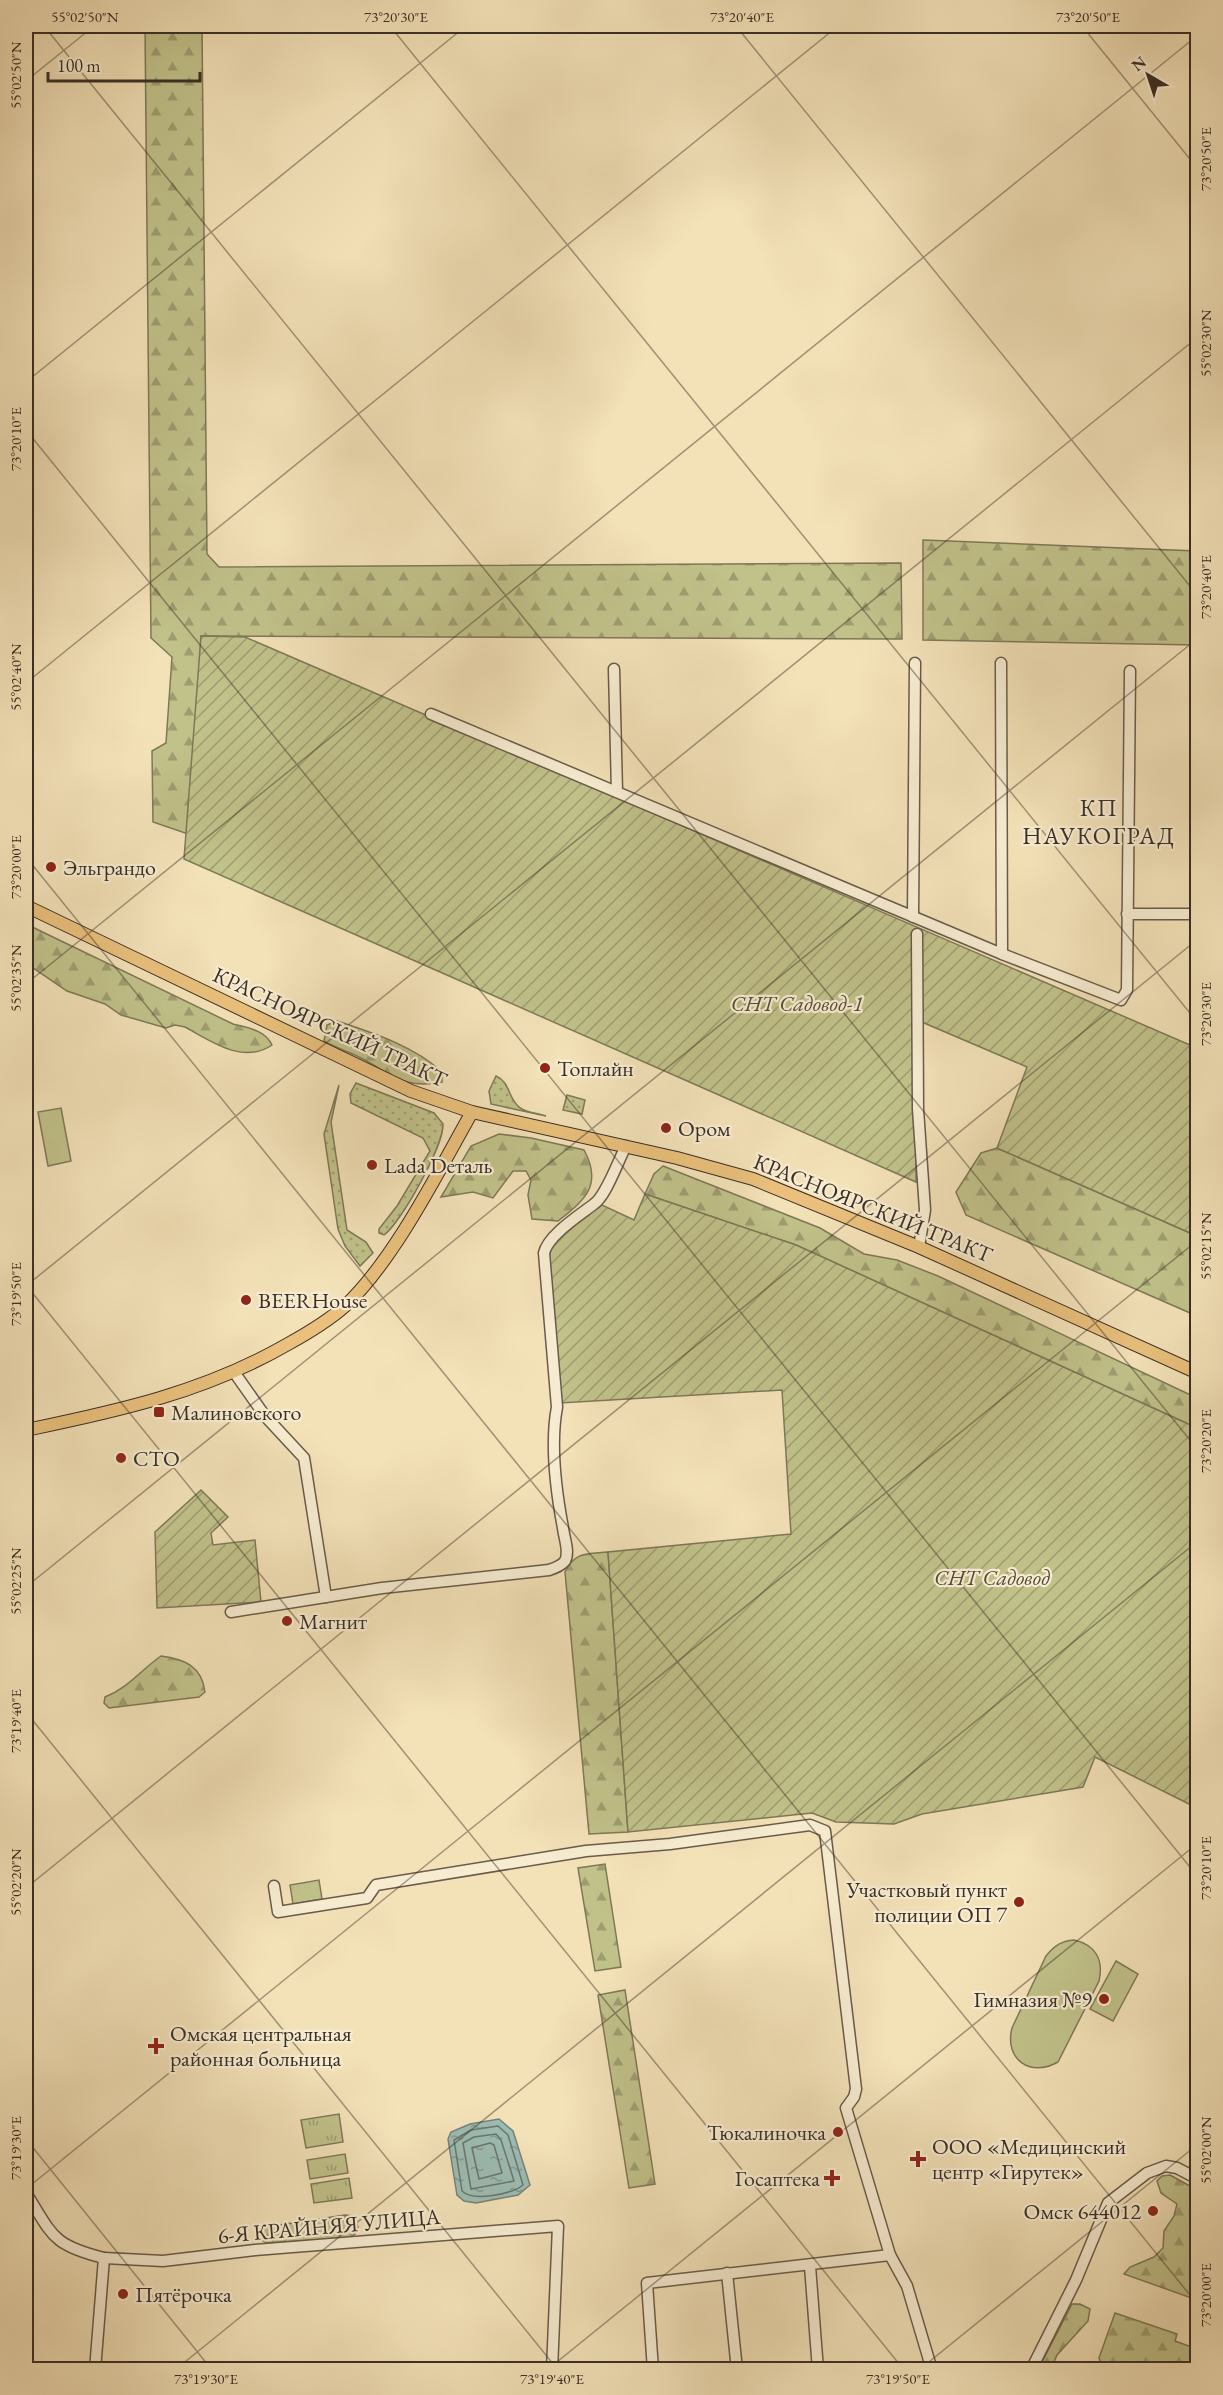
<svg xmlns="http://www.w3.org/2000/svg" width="1223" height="2395" font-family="'EB Garamond',serif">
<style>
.grass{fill:url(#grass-dots);stroke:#7e7858;stroke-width:1.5}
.forest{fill:url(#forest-firs);stroke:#7e7858;stroke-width:1.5}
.park{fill:url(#park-tufts);stroke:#7e7858;stroke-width:1.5}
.garden{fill:url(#garden-furrows);stroke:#7e7858;stroke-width:1.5}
.pitch{fill:#c1c18a;stroke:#7e7858;stroke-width:1.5}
.water{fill:url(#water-ripples);stroke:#75837b;stroke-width:1.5}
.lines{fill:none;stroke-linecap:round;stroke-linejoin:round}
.shore{stroke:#6b756c;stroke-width:1.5}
.minor-casing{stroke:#685b4a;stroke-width:13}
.major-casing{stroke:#3a2e26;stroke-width:14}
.minor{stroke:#f7ecd1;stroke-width:10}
.major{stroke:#eac07c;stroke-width:12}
.ticks{fill:none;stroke:#3a2e26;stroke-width:1.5;stroke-opacity:0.45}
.poi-dot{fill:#8f2418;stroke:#f7ecd1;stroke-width:2}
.labels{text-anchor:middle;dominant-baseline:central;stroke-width:4.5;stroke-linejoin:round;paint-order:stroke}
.poi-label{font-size:22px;fill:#3a2e26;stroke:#f7ecd1;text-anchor:start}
.park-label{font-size:22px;font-style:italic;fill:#554b3a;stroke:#f7ecd1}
.street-label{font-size:22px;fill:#3a2e26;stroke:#f7ecd1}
.neighbourhood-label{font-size:24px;letter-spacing:1.5px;fill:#3a2e26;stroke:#f7ecd1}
.neatline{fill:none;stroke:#3a2e26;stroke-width:2}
.ticks-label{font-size:15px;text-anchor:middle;fill:#3a2e26}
</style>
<defs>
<pattern id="grass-dots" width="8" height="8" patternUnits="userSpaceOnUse" patternTransform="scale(1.5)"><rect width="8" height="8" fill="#c1c18a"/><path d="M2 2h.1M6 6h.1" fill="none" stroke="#9e9d71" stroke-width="1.8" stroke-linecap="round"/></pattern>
<pattern id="forest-firs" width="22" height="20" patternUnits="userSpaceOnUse" patternTransform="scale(1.5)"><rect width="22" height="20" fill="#c1c18a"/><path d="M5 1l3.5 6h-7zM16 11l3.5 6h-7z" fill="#9e9d71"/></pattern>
<pattern id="park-tufts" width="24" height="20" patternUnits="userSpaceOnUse" patternTransform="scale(1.5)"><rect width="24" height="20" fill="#c1c18a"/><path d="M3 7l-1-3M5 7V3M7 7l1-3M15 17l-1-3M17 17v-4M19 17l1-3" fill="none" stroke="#9e9d71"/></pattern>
<pattern id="garden-furrows" width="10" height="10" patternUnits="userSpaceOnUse" patternTransform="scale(1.5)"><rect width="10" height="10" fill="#c1c18a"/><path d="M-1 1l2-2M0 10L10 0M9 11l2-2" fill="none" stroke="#9e9d71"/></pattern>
<pattern id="water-ripples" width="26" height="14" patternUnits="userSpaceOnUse" patternTransform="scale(1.5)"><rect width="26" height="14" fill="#9cbcb3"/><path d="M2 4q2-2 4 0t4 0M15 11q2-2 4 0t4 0" fill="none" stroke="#809991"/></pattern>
</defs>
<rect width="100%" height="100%" fill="#f3e1b8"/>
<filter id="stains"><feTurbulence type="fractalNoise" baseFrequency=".00333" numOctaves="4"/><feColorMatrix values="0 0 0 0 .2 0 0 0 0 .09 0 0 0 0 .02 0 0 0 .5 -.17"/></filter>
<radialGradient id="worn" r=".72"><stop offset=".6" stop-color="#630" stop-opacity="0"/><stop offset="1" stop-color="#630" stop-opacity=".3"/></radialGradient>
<g class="grass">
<path d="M496,1076C510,1082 508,1098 519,1107C526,1113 539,1113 546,1116L491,1104L489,1091Z"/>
<path d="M356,1083L434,1113L443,1124C444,1145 401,1223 384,1235L379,1233V1229L397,1206L430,1151L423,1138L351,1103L350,1094Z"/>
<polygon points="339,1085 331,1122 347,1230 366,1242 373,1253 360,1266 345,1246 338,1229 324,1134"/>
<polygon points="567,1095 585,1100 582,1114 563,1110"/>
<polygon points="345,2215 353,2216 358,2227 355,2234 349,2238 267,2243 258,2238 259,2231 266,2227"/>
</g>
<g class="forest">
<polygon points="145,26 202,26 207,554 219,567 901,563 902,639 201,636 197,730 188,834 153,822 152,751 166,743 172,657 151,638"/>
<polygon points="923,540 1197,551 1197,645 923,640"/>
<path d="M26,924L233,1024C248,1028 265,1030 272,1045C243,1065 211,1041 185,1027L175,1025L166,1028L121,1015L105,1004L67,991L26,963Z"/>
<path d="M337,1021C373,1033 414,1046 442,1072V1082C403,1090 391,1073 359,1057C348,1051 335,1048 324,1041L327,1025Z"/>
<path d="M499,1134L531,1138L584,1150C603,1185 585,1200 558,1221L532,1219L528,1195L531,1180L526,1171H513L493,1198L473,1192L441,1197L471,1146Z"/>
<polygon points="997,1148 1197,1236 1197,1316 966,1215 956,1192 981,1153"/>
<polygon points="663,1166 820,1228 864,1254 897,1260 938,1276 1197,1398 1197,1428 796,1245 645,1194 654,1174"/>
<path d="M608,1552L628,1832L589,1834L565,1572C575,1551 588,1554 608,1552Z"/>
<path d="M161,1656C184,1659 202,1666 205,1692L199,1697L109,1708L104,1703L105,1697C128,1688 141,1670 161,1656Z"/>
<polygon points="605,1864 621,1967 595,1971 578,1868"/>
<polygon points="625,1990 655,2184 629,2188 598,1995"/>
<polygon points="1170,2175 1197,2190 1197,2300 1124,2274 1130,2267 1154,2257 1163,2248 1164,2231 1174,2216 1177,2204 1161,2193 1157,2181 1162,2176"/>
<polygon points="1072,2304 1080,2304 1090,2309 1088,2321 1057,2355 1051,2369 1038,2370"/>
<polygon points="1115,2313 1177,2334 1175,2341 1197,2349 1197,2369 1103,2369 1099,2358"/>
</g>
<g class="park">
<polygon points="339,2114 343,2142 306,2148 301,2120"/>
<polygon points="345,2154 348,2173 310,2179 307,2160"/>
<polygon points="349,2178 352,2198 314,2203 311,2184"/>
</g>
<g class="garden">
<polygon points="201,636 245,637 1197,1048 1197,1236 997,1148 1027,1067 917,1020 916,1182 184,859"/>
<path d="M645,1194L796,1245L1197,1428V1808L1095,1757L1083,1787L922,1814L894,1824L836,1822L812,1813L628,1832L608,1552L791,1534L782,1390L560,1403L548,1251C563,1233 580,1213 602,1205L634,1220Z"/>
<polygon points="201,1490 228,1517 211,1533 213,1545 255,1540 261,1602 157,1608 155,1532"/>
</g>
<g class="pitch">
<polygon points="61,1108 71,1161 48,1166 38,1112"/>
<polygon points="319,1880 322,1899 293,1904 290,1885"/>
<path d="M1074,1940C1095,1945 1104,1959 1099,1981L1058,2062C1030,2078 1004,2059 1012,2028L1046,1956C1054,1946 1061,1941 1074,1940Z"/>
<polygon points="1116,1961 1138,1974 1113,2021 1090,2009"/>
</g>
<polygon class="water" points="499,2119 513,2131 530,2185 518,2195 476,2203 464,2201 457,2195 448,2139 451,2132 470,2124"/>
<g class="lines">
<g class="shore">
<path d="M498,2126L508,2135L523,2185C512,2194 473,2202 462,2191L454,2140L471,2130Z"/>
<polygon points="496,2134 501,2140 514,2181 471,2189 463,2143 474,2137"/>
<polygon points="490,2143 494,2145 502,2173 479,2179 472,2148"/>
</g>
<defs>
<g id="minor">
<polyline points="1001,663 1002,954"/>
<polyline points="614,669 617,792"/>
<polyline points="431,714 1002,954 1121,1000 1127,990 1130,671"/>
<polyline points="1127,914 1198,914"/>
<polyline points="913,917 915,663"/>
<polyline points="917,934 918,1109 925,1210 919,1247"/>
<polyline points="234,1372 265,1416 304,1458 326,1597"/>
<path d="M231,1612L382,1588L549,1570C555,1568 561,1566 565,1561C570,1552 564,1538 563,1528C556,1491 550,1444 557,1407L544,1253C548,1235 580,1215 594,1204C606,1196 618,1161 626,1146"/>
<polyline points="274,1886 278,1912 367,1898 376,1885 586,1851 670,1844 810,1825 825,1831 856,2089 854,2097 846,2108 890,2255 907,2286 932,2370"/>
<path d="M26,2193C53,2236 52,2245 104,2258L95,2370"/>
<polyline points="104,2258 163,2261 255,2250 558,2226 552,2370"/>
<polyline points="810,2266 818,2370"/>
<polyline points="727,2273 737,2370"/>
<polyline points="653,2370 647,2283 890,2255"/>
<polyline points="1031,2370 1076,2280 1108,2203 1147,2173 1166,2166 1177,2168 1198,2179"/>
</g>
<g id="major">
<polyline points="26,906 411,1091 472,1112 677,1158 753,1179 919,1247 1198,1373"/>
<path d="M26,1430C118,1411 205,1392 288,1344C308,1333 328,1321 345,1306C394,1260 438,1172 472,1112"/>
</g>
</defs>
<use href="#minor" class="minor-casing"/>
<use href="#major" class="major-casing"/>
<use href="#minor" class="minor"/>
<use href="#major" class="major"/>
</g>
<path class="ticks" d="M44,26L1198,1450M390,26L1198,1023M736,26L1198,596M1082,26L1198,169M26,81L94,26M26,382L466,26M26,430L1198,1877M26,683L838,26M26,857L1198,2305M26,984L1198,35M26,1285L904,2370M26,1286L1198,337M26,1587L1198,638M26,1712L558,2370M26,1888L1198,939M26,2139L212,2370M26,2189L1198,1240M175,2370L1198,1541M547,2370L1198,1843M919,2370L1198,2144"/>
<g class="poi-dot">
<circle cx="51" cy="867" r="6"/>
<circle cx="545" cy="1068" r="6"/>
<circle cx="666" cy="1128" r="6"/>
<circle cx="372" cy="1165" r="6"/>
<circle cx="246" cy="1300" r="6"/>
<rect x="153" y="1406" width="12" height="12" rx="3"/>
<circle cx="121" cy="1458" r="6"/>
<circle cx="287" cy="1621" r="6"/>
<circle cx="1019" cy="1902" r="6"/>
<circle cx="1104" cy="1999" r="6"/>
<path d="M153 2037h6v6h6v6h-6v6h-6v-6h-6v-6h6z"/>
<circle cx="838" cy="2132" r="6"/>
<path d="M915 2150h6v6h6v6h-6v6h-6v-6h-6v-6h6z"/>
<path d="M829 2169h6v6h6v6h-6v6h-6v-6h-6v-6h6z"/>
<circle cx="1153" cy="2211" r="6"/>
<circle cx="123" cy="2294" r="6"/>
</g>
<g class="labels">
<g class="poi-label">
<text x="63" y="867">Эльграндо</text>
<text x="557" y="1068">Топлайн</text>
<text x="678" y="1128">Ором</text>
<text x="384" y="1165">Lada Dеталь</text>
<text x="258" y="1300">BEERHouse</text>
<text x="171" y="1412">Малиновского</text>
<text x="133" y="1458">СТО</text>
<text x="299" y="1621">Магнит</text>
<text x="1007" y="1889" text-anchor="end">Участковый пункт<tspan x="1007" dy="25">полиции ОП 7</tspan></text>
<text x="1092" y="1999" text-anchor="end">Гимназия №9</text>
<text x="170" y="2033">Омская центральная<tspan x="170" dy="25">районная больница</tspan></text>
<text x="826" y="2132" text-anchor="end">Тюкалиночка</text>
<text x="932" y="2146">ООО «Медицинский<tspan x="932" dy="25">центр «Гирутек»</tspan></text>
<text x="820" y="2178" text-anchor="end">Госаптека</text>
<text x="1141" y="2211" text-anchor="end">Омск 644012</text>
<text x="135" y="2294">Пятёрочка</text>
</g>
<g class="park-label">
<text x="797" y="1003">СНТ Садовод-1</text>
<text x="992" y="1577">СНТ Садовод</text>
</g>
<g class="street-label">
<text transform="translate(330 1027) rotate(25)">КРАСНОЯРСКИЙ ТРАКТ</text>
<text transform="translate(873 1208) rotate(22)">КРАСНОЯРСКИЙ ТРАКТ</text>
<text transform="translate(329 2226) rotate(-5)">6-Я КРАЙНЯЯ УЛИЦА</text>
</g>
<g class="neighbourhood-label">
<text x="1099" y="807">КП<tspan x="1099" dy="28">НАУКОГРАД</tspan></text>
</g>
</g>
<rect width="1223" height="2395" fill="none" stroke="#f3e1b8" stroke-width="66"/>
<g transform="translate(1148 75) rotate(321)" stroke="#f7ecd1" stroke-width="4.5" paint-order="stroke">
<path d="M0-4.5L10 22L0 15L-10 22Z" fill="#3a2e26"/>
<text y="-9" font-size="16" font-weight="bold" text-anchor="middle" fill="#3a2e26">N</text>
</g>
<path d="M48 72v9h152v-9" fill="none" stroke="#3a2e26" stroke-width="3"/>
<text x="57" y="72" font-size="18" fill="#3a2e26" stroke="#f7ecd1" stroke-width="4.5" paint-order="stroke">100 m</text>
<rect x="33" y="33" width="1157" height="2329" class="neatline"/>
<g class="ticks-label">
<text x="85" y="22">55°02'50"N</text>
<text x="396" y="22">73°20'30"E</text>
<text x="742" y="22">73°20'40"E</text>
<text x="1088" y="22">73°20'50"E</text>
<text transform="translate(16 75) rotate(-90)" y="5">55°02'50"N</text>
<text transform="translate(1206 159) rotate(-90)" y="5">73°20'50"E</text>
<text transform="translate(1206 343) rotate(-90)" y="5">55°02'30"N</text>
<text transform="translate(16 439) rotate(-90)" y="5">73°20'10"E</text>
<text transform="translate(1206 587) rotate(-90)" y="5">73°20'40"E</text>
<text transform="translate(16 677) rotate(-90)" y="5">55°02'40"N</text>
<text transform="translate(16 867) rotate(-90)" y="5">73°20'00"E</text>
<text transform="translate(16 978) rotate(-90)" y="5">55°02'35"N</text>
<text transform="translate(1206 1014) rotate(-90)" y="5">73°20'30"E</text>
<text transform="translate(1206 1246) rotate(-90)" y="5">55°02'15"N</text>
<text transform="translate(16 1294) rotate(-90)" y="5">73°19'50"E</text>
<text transform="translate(1206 1441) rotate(-90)" y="5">73°20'20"E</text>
<text transform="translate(16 1581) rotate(-90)" y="5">55°02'25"N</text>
<text transform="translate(16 1721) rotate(-90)" y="5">73°19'40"E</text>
<text transform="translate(1206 1868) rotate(-90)" y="5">73°20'10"E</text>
<text transform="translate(16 1882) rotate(-90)" y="5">55°02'20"N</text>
<text transform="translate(16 2148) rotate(-90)" y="5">73°19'30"E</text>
<text transform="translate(1206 2150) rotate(-90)" y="5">55°02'00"N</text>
<text transform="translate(1206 2295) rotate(-90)" y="5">73°20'00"E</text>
<text x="206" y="2384">73°19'30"E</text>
<text x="552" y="2384">73°19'40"E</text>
<text x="898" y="2384">73°19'50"E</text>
</g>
<rect width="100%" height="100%" filter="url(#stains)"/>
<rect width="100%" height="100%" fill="url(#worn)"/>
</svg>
